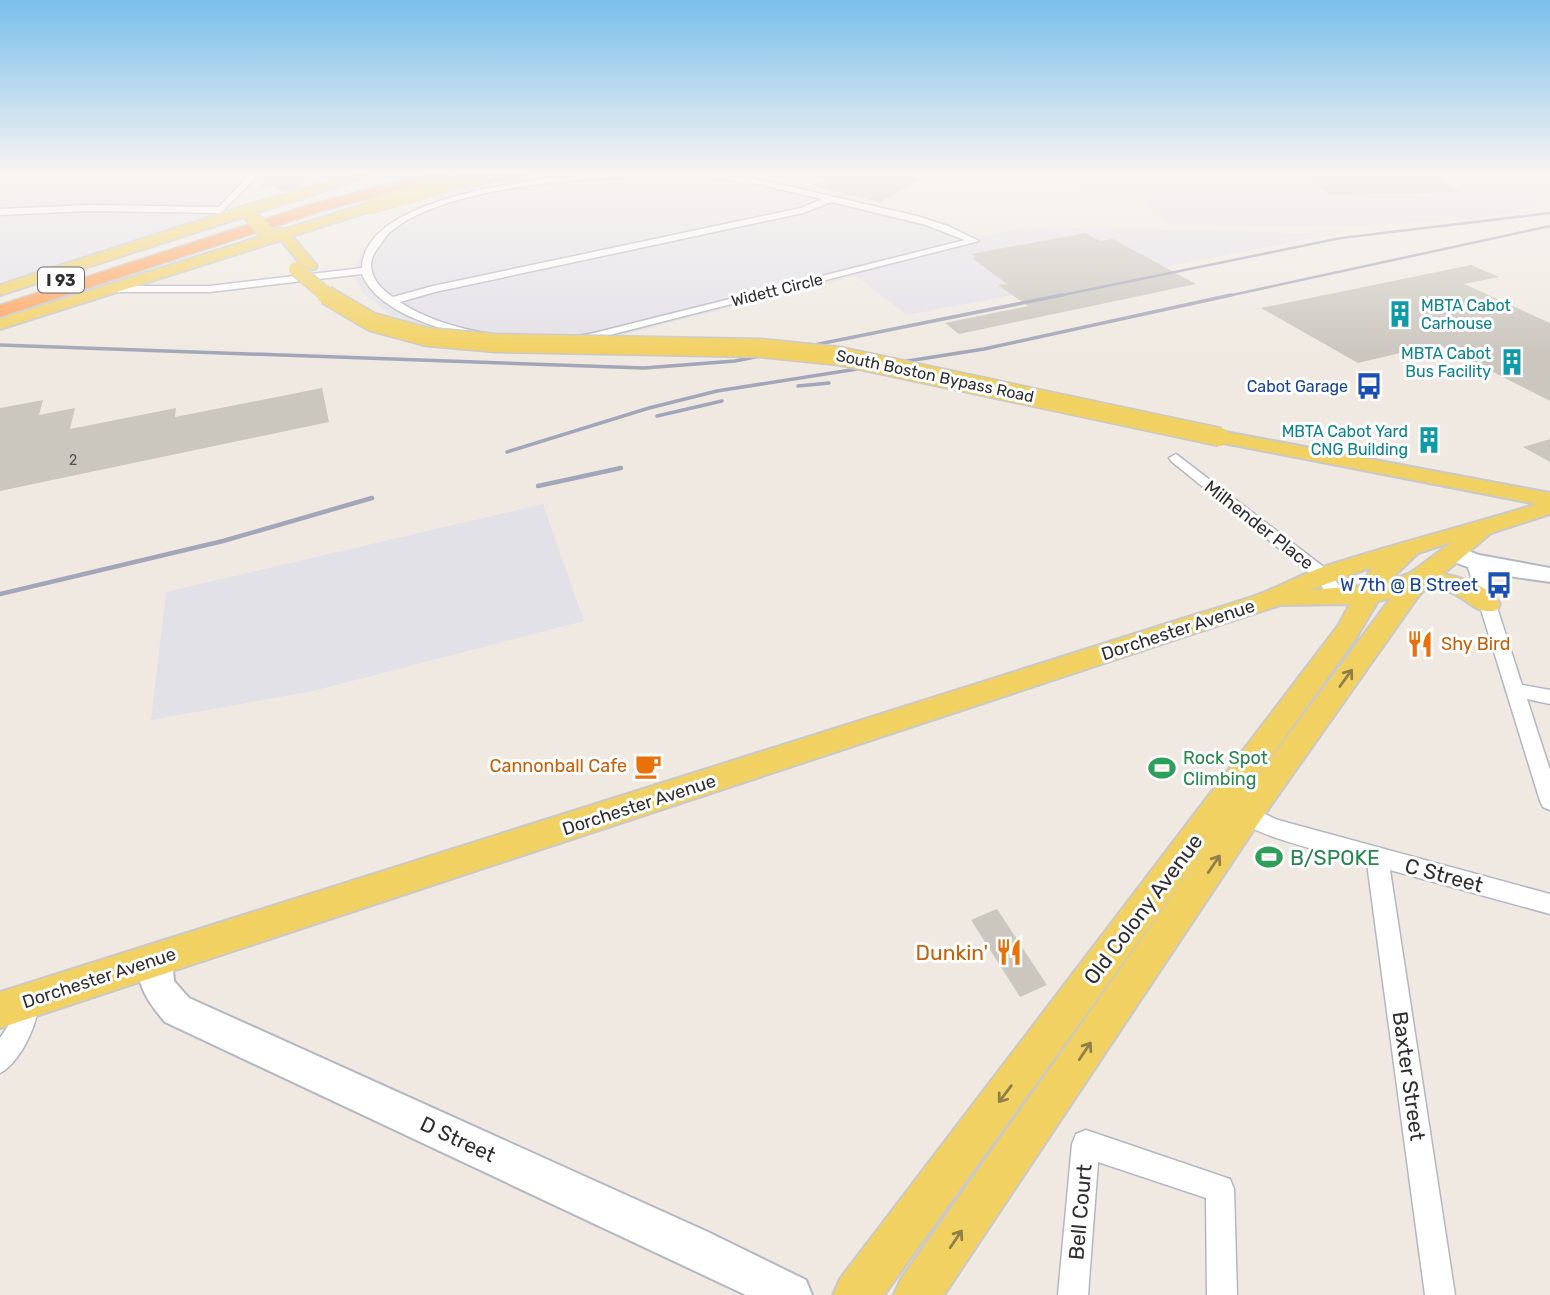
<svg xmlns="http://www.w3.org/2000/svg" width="1550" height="1295" font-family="Rubik,sans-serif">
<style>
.industrial{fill:#e3e1e8}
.building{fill:#cbc7bf}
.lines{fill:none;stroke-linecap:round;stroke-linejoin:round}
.street-casing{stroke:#b4b7c1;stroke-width:3}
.secondary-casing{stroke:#b4b7c1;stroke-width:4}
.primary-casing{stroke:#c9c9c9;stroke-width:4}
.highway-casing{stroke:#c9c9c9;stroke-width:3}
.street{fill:#fff;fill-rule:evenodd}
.secondary{fill:#fff;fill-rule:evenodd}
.primary{fill:#f2d163;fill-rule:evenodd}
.highway{fill:#ffa35c;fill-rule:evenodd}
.rail-far2{stroke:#a3a6b8;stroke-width:2.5}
.rail-far1{stroke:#a3a6b8;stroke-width:3.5}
.rail{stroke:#a3a6b8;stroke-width:4.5}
.primary-bridge-far1-casing{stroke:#c9c9c9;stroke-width:16;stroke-linecap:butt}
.primary-bridge-casing{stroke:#c9c9c9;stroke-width:21;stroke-linecap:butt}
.primary-bridge-far1{stroke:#f2d163;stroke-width:14}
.primary-bridge{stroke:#f2d163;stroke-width:18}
.oneway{stroke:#908048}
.labels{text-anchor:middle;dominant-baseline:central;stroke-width:6;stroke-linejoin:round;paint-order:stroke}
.number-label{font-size:14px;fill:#555452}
.shield{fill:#fff;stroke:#6d6d6d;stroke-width:2}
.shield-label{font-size:16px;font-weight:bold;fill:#2e2e2e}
.far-street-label{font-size:16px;fill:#2e2e2e;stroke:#fff}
.far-culture-label{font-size:16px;fill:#0d838f;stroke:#fff;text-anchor:end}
.far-transit-label{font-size:16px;fill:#164399;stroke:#fff;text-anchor:end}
.street-label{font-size:18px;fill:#2e2e2e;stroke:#fff}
.transit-label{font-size:18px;fill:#164399;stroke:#fff;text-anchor:end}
.food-label{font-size:18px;fill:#c56008;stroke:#fff;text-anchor:start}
.leisure-label{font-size:18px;fill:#27864d;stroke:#fff;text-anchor:start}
.near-leisure-label{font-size:21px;fill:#27864d;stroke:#fff;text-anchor:start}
.near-street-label{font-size:21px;fill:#2e2e2e;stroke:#fff}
.near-food-label{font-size:21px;fill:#c56008;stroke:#fff;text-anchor:end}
</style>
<rect width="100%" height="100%" fill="#efe9e1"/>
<g class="industrial">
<polygon points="614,172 724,172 752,177 959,226 975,236 1035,227 1337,234 907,315 856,276 562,350 450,334 390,315 363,293 356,280 356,262 366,245 392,222 414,210 474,191 512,183 549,177"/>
<polygon points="1095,172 1529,172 1550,183 1550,196 1511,213 1469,219 1335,227 1166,223 1141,198 1090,198 1077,177 1097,177"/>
<polygon points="0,174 240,180 207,213 228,214 20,280 0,280"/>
<polygon points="543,504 584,621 313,691 151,720 166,592"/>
</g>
<g class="building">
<polygon points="273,172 313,172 297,188 284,192 273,187 259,187"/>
<polygon points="838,172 890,172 922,179 880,202 812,186"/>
<polygon points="1298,172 1426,172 1461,192 1331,195"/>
<polygon points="1085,233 1100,241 1113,239 1196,284 959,334 945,323 1028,306 998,285 1007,284 972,258 976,257 971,254"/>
<polygon points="1471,265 1499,277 1464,284 1550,323 1550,401 1438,344 1358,363 1261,308"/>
<polygon points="322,388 329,422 0,491 0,408 43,400 39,415 75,408 70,429 176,408 175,417"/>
<polygon points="1550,439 1550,462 1523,447"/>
<polygon points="997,909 1047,985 1020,997 971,920"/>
</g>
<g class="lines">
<defs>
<g id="street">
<polygon points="108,172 162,172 162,173 158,175"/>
<polygon points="252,172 261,172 221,213 88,211 0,215 0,209 88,205 219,207"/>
<path d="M620,172H712L752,178L917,216L948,226L979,241L594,339C573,344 551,347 529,345C483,342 380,322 362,274L210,292H111L106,289L111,286H210L362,268C364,191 563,175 620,172ZM692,175L752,183L822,199L801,208L433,286L393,297C376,286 363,268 377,249C381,244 385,237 390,232C451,181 614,176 692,175ZM832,202L926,225L965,240L594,333C537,345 449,335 400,302L435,292L803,213Z"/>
<polygon points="1176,454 1325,568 1344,591 1346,595 1344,599 1332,599 1313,576 1171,461 1169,458"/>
<polygon points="1474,556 1482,561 1522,685 1550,690 1550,704 1527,699 1550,770 1550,810 1543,807 1540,801 1466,561"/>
<path d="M1240,803L1278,820L1550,894V914L1390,870L1455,1295H1425L1367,863C1341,856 1240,834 1230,812L1233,806Z"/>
<path d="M28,989L37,992C45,1013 20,1064 0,1073V1038L8,1026L19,992Z"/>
<polygon points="1086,1130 1230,1179 1234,1189 1237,1295 1207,1295 1206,1198 1098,1162 1088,1295 1058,1295 1072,1144 1076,1134"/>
</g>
<g id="secondary">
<path d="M1453,545L1479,555L1550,568V582C1526,578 1455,572 1442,552L1445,547Z"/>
<path d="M155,944L167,949L172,960L174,981L189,998L708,1232L806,1280L812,1295H746L165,1022C146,1000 131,978 143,949Z"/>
</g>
<g id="primary">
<polygon points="363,172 383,172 0,295 0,285 248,205"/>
<polygon points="1535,172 1550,172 1550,181"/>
<polygon points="369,203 376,207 374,210 292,236 317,266 315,269 305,269 281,240 0,329 0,319 275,232 276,228 286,229"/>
<path d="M1220,431L1550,493V514L1491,533L1443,574C1463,578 1490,586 1500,604L1497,610C1477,616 1467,598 1450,592C1443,589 1435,589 1427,587L1417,598L1257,825L944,1295H894L901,1279L1225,821L884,1295H833L840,1279L1338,626L1350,604L1280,605L0,1028V992L1201,613C1223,606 1246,600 1267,591C1287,583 1305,573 1326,566C1396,543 1467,526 1537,504L1213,441L1210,437L1213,433ZM1452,542L1412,572L1388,582L1418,553ZM1372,567L1361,586L1310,590ZM1391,598L1240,800L1356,638L1378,601Z"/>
</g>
<g id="highway">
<polygon points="433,172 458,172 456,175 321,211 0,317 0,305 309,205"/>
<polygon points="499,172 534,172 527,176 449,190 441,185 449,180"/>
</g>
</defs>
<use href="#street" class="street-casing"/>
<use href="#secondary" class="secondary-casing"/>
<use href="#primary" class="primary-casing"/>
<use href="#highway" class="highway-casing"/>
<use href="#street" class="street"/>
<use href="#secondary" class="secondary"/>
<use href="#primary" class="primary"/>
<use href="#highway" class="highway"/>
<g class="rail-far2">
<polyline points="1053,297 1341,238 1550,213"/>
<polyline points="1223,297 1550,226"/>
</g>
<g class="rail-far1">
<polyline points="0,345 644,368 735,361 1062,295"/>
<polyline points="798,386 829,383"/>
<polyline points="657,416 722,401"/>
<polyline points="507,452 649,408 717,391 984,349 1231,295"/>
</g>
<g class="rail">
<polyline points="538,486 621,468"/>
<polyline points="0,594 223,541 372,498"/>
</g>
<defs>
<g id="primary-bridge-far1">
<polyline points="369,207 486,173"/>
<polyline points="248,212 268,235"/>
<polyline points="296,269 329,297"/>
</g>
<polyline id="primary-bridge" points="326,295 372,322 428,337 496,343 761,348 839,356 1220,437"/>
</defs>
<use href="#primary-bridge-far1" class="primary-bridge-far1-casing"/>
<use href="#primary-bridge" class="primary-bridge-casing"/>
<use href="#primary-bridge-far1" class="primary-bridge-far1"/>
<use href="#primary-bridge" class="primary-bridge"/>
</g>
<defs><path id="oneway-shaft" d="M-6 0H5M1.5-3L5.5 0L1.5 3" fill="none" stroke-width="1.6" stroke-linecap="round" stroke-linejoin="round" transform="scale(1.75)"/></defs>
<g class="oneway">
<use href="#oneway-shaft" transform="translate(1346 678) rotate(-54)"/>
<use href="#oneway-shaft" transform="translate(1214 864) rotate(-56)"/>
<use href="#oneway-shaft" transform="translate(1085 1051) rotate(-56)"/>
<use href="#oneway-shaft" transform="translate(1005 1094) rotate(127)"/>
<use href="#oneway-shaft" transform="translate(956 1239) rotate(-56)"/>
</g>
<linearGradient id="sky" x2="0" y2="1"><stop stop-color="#7abfeb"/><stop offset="0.49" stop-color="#f8f5f2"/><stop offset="1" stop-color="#f8f5f2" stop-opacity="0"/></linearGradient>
<rect width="1550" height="354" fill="url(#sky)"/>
<defs>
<symbol id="building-bare" viewBox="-9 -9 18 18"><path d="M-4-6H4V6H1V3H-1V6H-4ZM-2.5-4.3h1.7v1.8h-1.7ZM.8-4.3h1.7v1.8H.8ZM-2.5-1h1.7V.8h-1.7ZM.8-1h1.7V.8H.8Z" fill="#0f9aa8" stroke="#fff" stroke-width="2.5" paint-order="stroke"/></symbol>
<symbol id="bus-bare" viewBox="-9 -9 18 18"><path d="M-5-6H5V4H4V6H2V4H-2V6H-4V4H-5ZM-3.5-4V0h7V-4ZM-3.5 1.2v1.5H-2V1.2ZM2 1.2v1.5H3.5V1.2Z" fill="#1a4fb4" stroke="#fff" stroke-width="2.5" paint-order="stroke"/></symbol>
<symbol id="restaurant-bare" viewBox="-9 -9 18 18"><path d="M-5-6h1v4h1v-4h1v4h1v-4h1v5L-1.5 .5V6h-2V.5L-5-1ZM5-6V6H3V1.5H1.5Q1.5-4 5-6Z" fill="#e8710a" stroke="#fff" stroke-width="2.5" paint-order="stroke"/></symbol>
<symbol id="cafe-bare" viewBox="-9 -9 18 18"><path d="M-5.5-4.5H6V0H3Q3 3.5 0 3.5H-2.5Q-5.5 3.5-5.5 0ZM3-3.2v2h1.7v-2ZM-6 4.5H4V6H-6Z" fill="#e8710a" stroke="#fff" stroke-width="2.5" paint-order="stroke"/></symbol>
<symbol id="stadium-bare" viewBox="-9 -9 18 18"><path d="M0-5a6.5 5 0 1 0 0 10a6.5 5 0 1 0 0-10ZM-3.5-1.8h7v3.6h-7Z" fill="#2e9e5b" stroke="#fff" stroke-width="2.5" paint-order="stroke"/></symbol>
</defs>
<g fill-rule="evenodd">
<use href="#building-bare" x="1381" y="295" width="38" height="38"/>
<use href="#building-bare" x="1493" y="343" width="38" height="38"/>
<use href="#bus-bare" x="1350" y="367" width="38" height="38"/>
<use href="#building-bare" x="1410" y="421" width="38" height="38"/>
<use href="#bus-bare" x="1480" y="566" width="38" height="38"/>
<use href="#restaurant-bare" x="1401" y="625" width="38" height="38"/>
<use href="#cafe-bare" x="629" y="747" width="38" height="38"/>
<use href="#stadium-bare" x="1143" y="749" width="38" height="38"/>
<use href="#stadium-bare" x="1250" y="838" width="38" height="38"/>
<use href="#restaurant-bare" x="990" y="933" width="38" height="38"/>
</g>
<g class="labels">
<g class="number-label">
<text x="73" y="460">2</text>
</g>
<rect class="shield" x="38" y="267.5" width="46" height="25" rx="5"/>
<g class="shield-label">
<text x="61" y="280">I 93</text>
</g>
<g class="far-street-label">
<text transform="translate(777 290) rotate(-14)">Widett Circle</text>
<text transform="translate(935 376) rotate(12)">South Boston Bypass Road</text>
</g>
<g class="far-culture-label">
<text x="1421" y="305" text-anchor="start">MBTA Cabot<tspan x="1421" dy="18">Carhouse</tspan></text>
<text x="1491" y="353">MBTA Cabot<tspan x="1491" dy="18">Bus Facility</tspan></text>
<text x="1408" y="431">MBTA Cabot Yard<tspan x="1408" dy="18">CNG Building</tspan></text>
</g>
<g class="far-transit-label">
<text x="1348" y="386">Cabot Garage</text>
</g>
<g class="street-label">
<text transform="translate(1259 525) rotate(38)">Milhender Place</text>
<text transform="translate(1178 630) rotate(-18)">Dorchester Avenue</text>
<text transform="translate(639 805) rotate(-18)">Dorchester Avenue</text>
<text transform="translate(99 978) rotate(-18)">Dorchester Avenue</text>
</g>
<g class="transit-label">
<text x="1478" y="585">W 7th @ B Street</text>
</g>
<g class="food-label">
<text x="1441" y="644">Shy Bird</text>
<text x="627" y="766" text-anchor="end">Cannonball Cafe</text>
</g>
<g class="leisure-label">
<text x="1183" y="758">Rock Spot<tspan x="1183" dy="21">Climbing</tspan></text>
</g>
<g class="near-leisure-label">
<text x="1290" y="857">B/SPOKE</text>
</g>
<g class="near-street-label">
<text transform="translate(1444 875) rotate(15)">C Street</text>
<text transform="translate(1143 909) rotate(-53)">Old Colony Avenue</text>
<text transform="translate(1409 1076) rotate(82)">Baxter Street</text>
<text transform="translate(458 1139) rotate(25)">D Street</text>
<text transform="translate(1080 1212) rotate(-85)">Bell Court</text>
</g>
<g class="near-food-label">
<text x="988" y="952">Dunkin'</text>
</g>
</g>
</svg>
